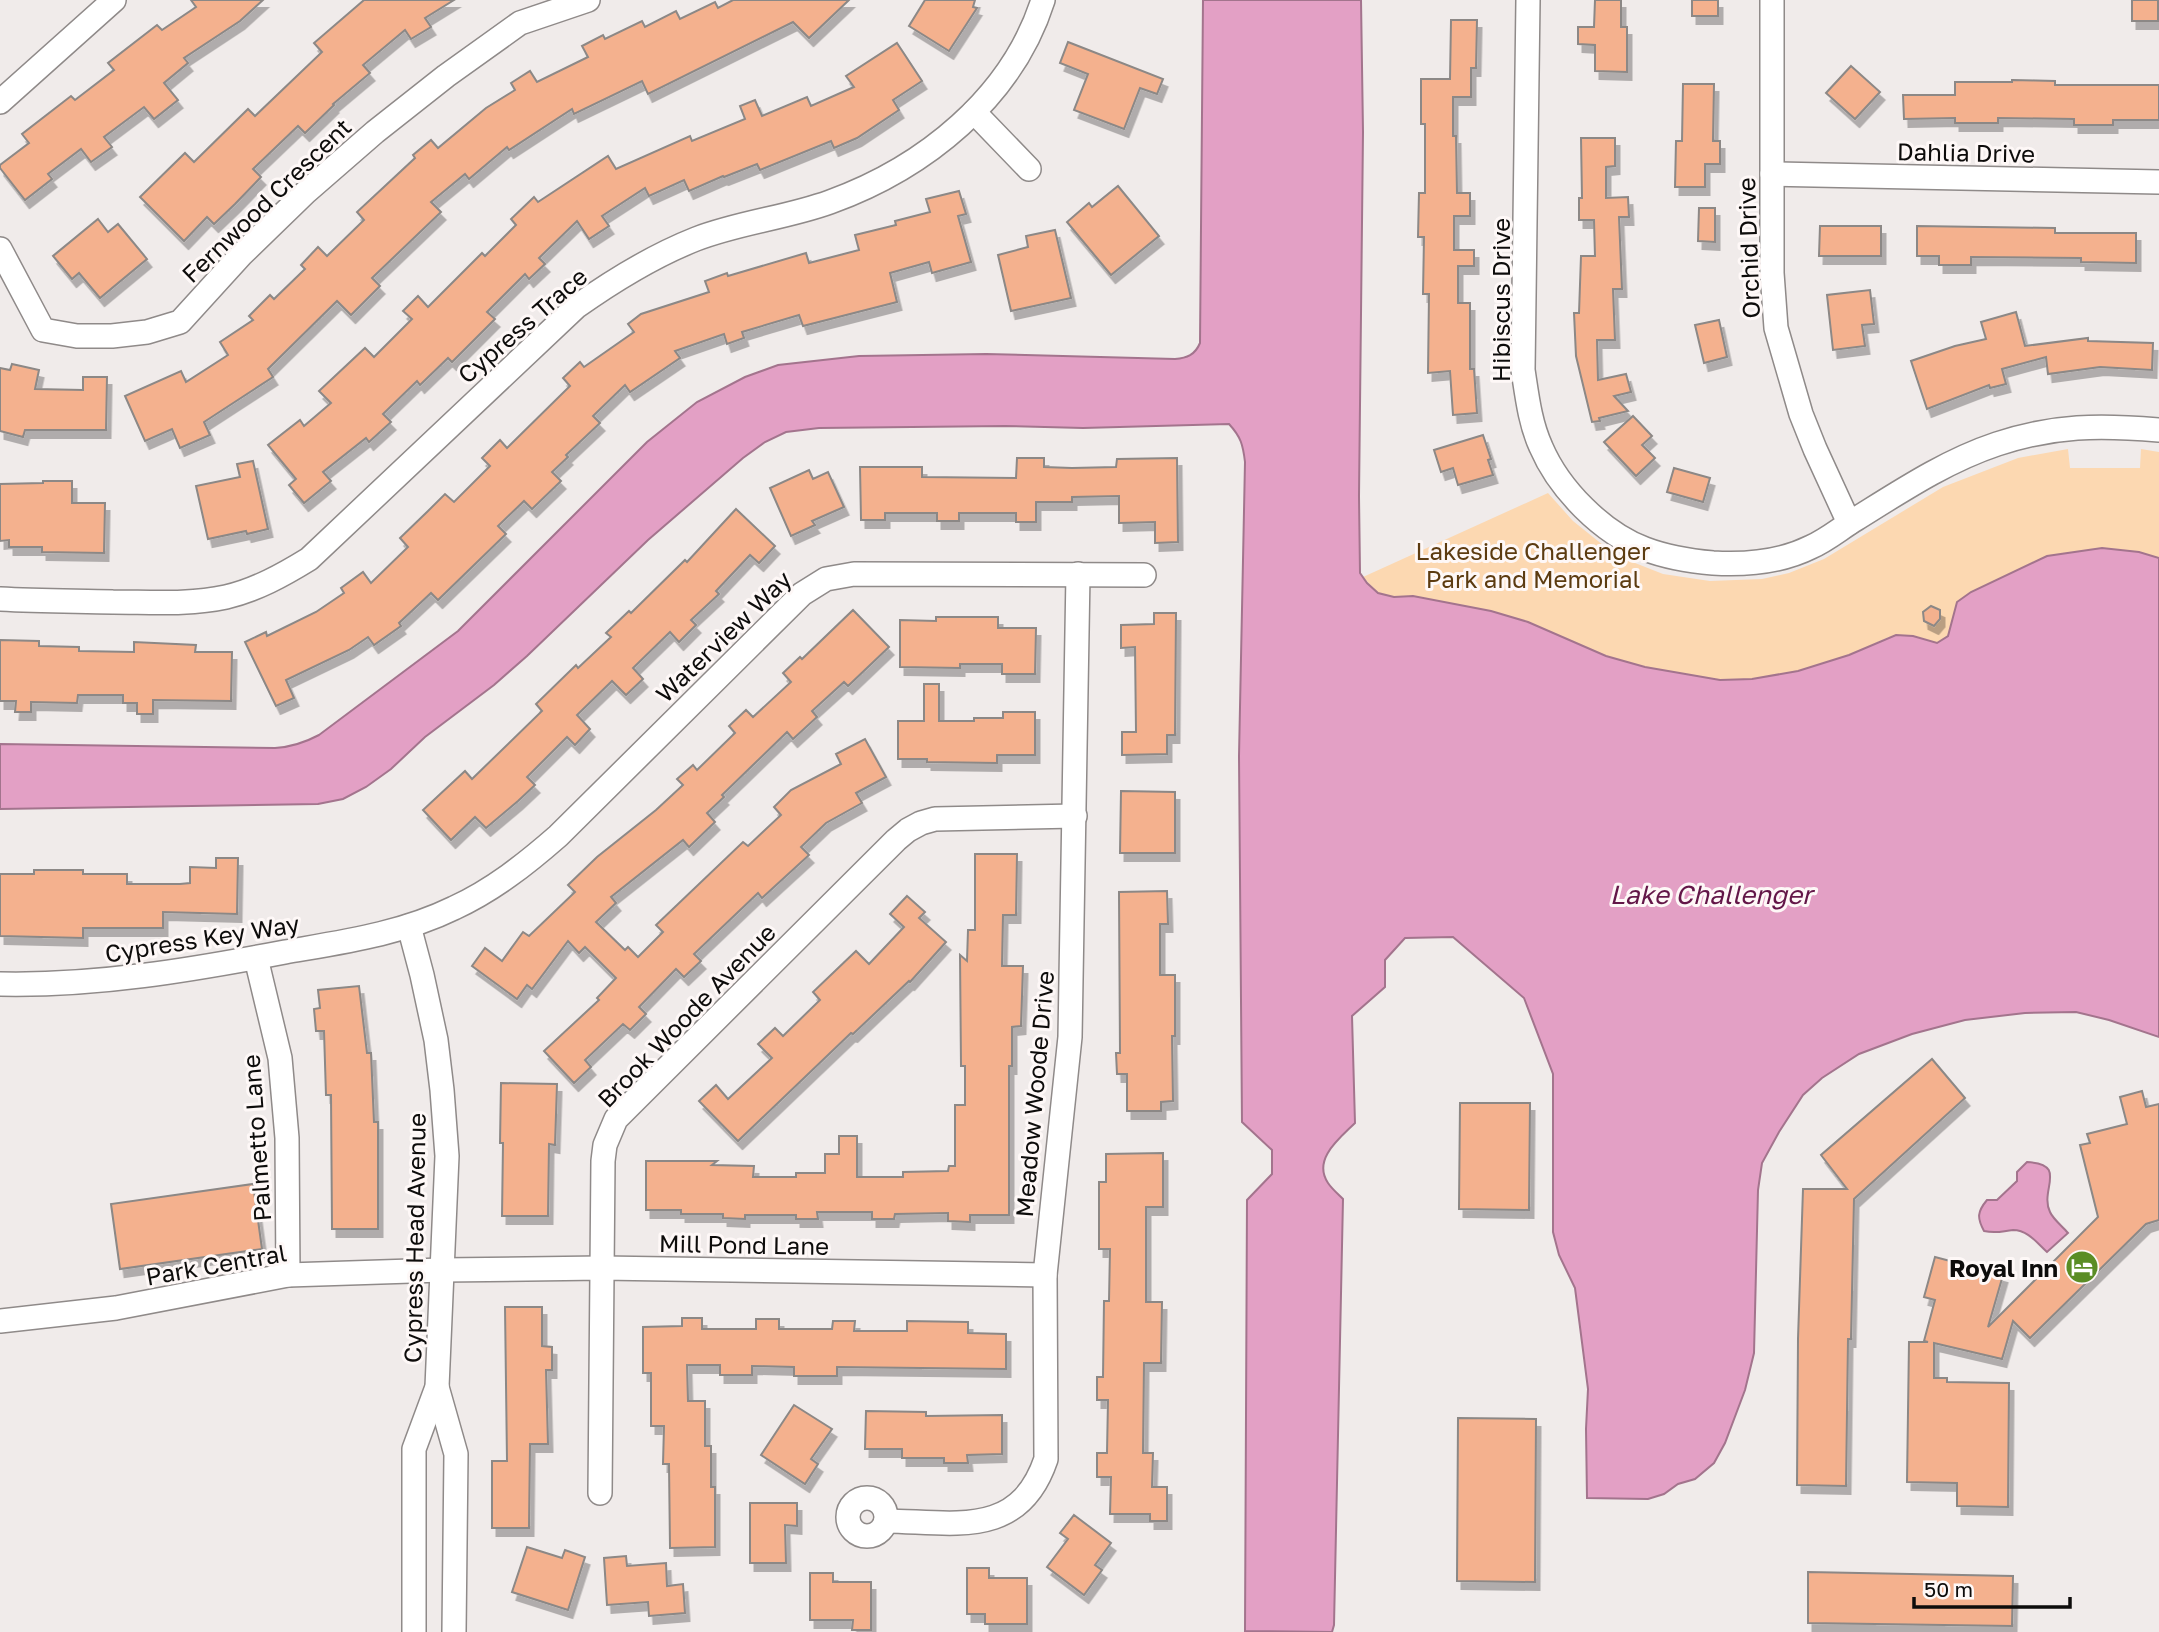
<svg xmlns="http://www.w3.org/2000/svg" width="2159" height="1632" font-family="'Golos Text',sans-serif">
<style>
.green{fill:#fcd8b1}
.water{fill:#e3a0c5;stroke:#a3748d;stroke-width:2}
.building{fill:#f4b18e;stroke:#8c8886;stroke-width:2;filter:url(#shadow)}
.lines{fill:none;stroke-linecap:round;stroke-linejoin:round}
.street-casing{stroke:#8f8a89;stroke-width:26}
.street{stroke:#fff;stroke-width:23}
.labels{text-anchor:middle;dominant-baseline:central;stroke-width:6;stroke-linejoin:round;paint-order:stroke}
.street-label{font-size:24px;fill:#0d0c0b;stroke:#fef8f7}
.park-label{font-size:24px;fill:#5c3b10;stroke:#fef8f7}
.poi-label{font-size:24px;font-weight:bold;fill:#0d0c0b;stroke:#fef8f7;text-anchor:end}
.water-label{font-size:26px;font-style:italic;fill:#631648;stroke:#fef8f7}
</style>
<defs>
<filter id="shadow"><feDropShadow dx="4.5" dy="8" stdDeviation="0" flood-color="#0004"/></filter>
</defs>
<rect width="100%" height="100%" fill="#f0ebea"/>
<polygon class="green" points="2068,449 2070,468 2140,468 2141,449 2159,452 2159,558 2139,552 2047,556 1971,592 1957,602 1948,636 1937,643 1913,636 1889,637 1849,655 1798,671 1752,679 1720,680 1645,667 1606,656 1528,622 1491,611 1413,596 1394,597 1378,593 1363,577 1548,493 1573,521 1608,549 1630,561 1663,574 1710,581 1762,579 1789,573 1824,559 1943,487 2018,458"/>
<g class="water">
<path d="M1203,0H1361L1363,132L1359,496L1360,573L1367,583L1378,593L1394,597L1413,596L1491,611L1528,622L1606,656L1645,667L1720,680L1752,679L1798,671L1849,655L1896,635L1913,636L1937,643L1948,636L1957,602L1971,592L2047,556L2102,548L2139,552L2159,558V1037L2109,1020L2076,1012L2025,1013L1965,1020L1912,1034L1859,1054L1822,1078L1803,1095L1779,1132L1762,1163L1758,1190L1754,1353L1745,1390L1725,1443L1714,1463L1695,1479L1678,1484L1664,1494L1648,1499L1587,1498L1586,1429L1588,1389L1575,1288L1559,1255L1553,1232V1074L1524,998L1453,937L1405,938L1385,960V987L1352,1016L1355,1123C1340,1138 1312,1159 1328,1183C1332,1189 1338,1194 1343,1199L1334,1625L1332,1632L1245,1631L1247,1200L1272,1174V1150L1242,1122L1239,756L1245,462C1243,445 1241,437 1229,424L1083,428L1005,426L819,428L786,432L765,442L743,458L648,540L527,656L494,685L425,737L391,769L366,787L343,799L318,804L0,809V744L275,748C292,747 304,743 319,735L458,631L647,442L697,402L745,377L778,365L859,356L986,354L1175,359C1187,358 1195,355 1200,343Z"/>
<path d="M2027,1162C2069,1164 2039,1190 2050,1212C2053,1219 2062,1226 2068,1233L2047,1252C2037,1243 2028,1230 2013,1230C2002,1231 1997,1234 1984,1231C1977,1218 1977,1212 1987,1200H1997L2017,1181V1172Z"/>
</g>
<g class="building">
<polygon points="191,0 263,0 240,21 184,58 188,63 164,83 178,100 154,119 144,107 104,137 112,147 91,162 81,149 48,174 52,179 25,200 0,168 0,165 29,143 22,134 71,96 75,100 114,70 108,63 157,25 162,30 196,7"/>
<polygon points="364,0 454,0 425,18 431,27 411,39 405,30 363,65 370,73 333,104 334,105 305,133 298,126 253,169 261,177 235,204 214,224 207,217 184,241 140,197 185,153 194,162 248,109 255,116 322,52 314,43"/>
<polygon points="733,0 849,0 809,38 793,22 648,94 642,81 574,114 572,109 509,150 507,147 469,179 465,174 431,202 441,212 372,278 380,286 351,315 337,301 268,369 273,377 204,422 210,435 180,448 172,429 145,441 125,396 181,371 186,382 228,355 220,342 253,320 249,316 270,295 274,299 305,269 301,265 318,247 327,256 364,220 357,212 415,158 413,155 431,140 438,148 486,108 515,90 511,83 530,71 537,82 588,57 582,46 603,35 605,39 642,21 645,27 676,11 680,19 715,2 718,8"/>
<polygon points="925,0 975,0 973,7 977,8 949,51 909,26"/>
<polygon points="1595,0 1621,0 1621,27 1627,27 1627,72 1595,71 1595,45 1578,44 1578,27 1594,27"/>
<rect x="1692" y="0" width="26" height="16"/>
<rect x="2132" y="0" width="26" height="21"/>
<polygon points="1451,20 1477,20 1476,68 1471,68 1471,97 1453,97 1453,136 1456,136 1457,193 1470,193 1470,216 1454,216 1454,250 1474,250 1474,266 1458,266 1458,303 1470,303 1470,369 1474,369 1477,413 1453,415 1450,371 1428,373 1429,294 1423,294 1424,237 1418,237 1419,193 1425,193 1425,124 1421,124 1421,79 1450,79"/>
<polygon points="1068,42 1163,79 1157,94 1140,88 1124,129 1074,110 1088,74 1060,63"/>
<polygon points="897,43 922,81 893,100 899,110 857,138 834,148 831,141 760,170 757,164 724,177 723,176 689,191 684,180 649,196 645,188 602,216 609,226 589,239 577,221 539,258 545,264 529,279 525,274 487,312 495,319 452,362 448,358 420,385 417,381 383,414 391,422 369,442 366,438 323,472 331,481 304,503 289,485 296,479 268,445 300,420 304,426 331,403 319,391 365,348 374,357 412,319 403,311 418,296 428,307 482,253 485,256 516,225 511,219 534,197 538,202 608,156 616,169 690,136 692,141 745,119 740,106 755,100 762,116 807,97 811,106 854,87 846,76"/>
<polygon points="1851,66 1880,92 1855,119 1826,93"/>
<polygon points="2012,80 2055,81 2055,85 2159,85 2159,120 2113,120 2113,125 2074,125 2074,119 1998,118 1998,123 1955,123 1955,118 1904,119 1903,95 1955,95 1955,82 2012,82"/>
<polygon points="1683,84 1714,84 1713,141 1720,141 1720,164 1705,164 1705,187 1675,187 1676,141 1682,141"/>
<polygon points="1581,138 1615,138 1615,166 1606,167 1606,198 1628,197 1629,217 1619,217 1622,289 1613,289 1615,340 1597,340 1598,380 1626,374 1631,392 1614,396 1628,411 1599,418 1600,421 1592,422 1576,356 1574,313 1579,313 1581,256 1595,256 1594,220 1579,220 1579,198 1582,198"/>
<polygon points="1118,186 1159,236 1111,275 1067,222 1089,203 1092,207"/>
<polygon points="959,191 966,214 958,216 971,262 932,273 929,262 890,273 897,302 803,326 799,315 742,332 744,338 727,344 724,334 675,351 680,358 630,392 625,385 593,416 600,423 566,455 568,457 552,472 561,481 532,509 524,501 498,526 506,534 438,600 431,593 399,623 401,626 374,645 368,637 349,650 286,680 294,698 276,706 245,642 266,632 267,636 316,612 344,593 341,588 363,572 371,583 408,547 400,538 428,511 445,494 454,502 490,466 482,458 500,440 507,448 570,386 563,378 580,362 584,367 634,332 628,324 641,314 709,292 705,281 727,273 728,276 806,253 809,263 859,250 855,235 896,225 895,221 930,212 926,199"/>
<polygon points="1699,208 1715,208 1715,242 1698,241"/>
<polygon points="98,219 108,232 118,224 147,259 100,298 79,273 72,279 53,256"/>
<polygon points="1820,226 1881,226 1881,256 1819,256"/>
<polygon points="1917,226 2055,228 2055,233 2136,233 2136,263 2081,262 2081,258 1971,257 1971,265 1939,265 1939,256 1917,256"/>
<polygon points="1055,230 1071,298 1011,311 998,255 1028,247 1026,236"/>
<polygon points="1870,290 1874,324 1862,325 1865,346 1833,350 1827,295"/>
<polygon points="2016,312 2025,346 2088,338 2088,341 2153,343 2152,370 2100,367 2048,374 2046,357 2002,369 2006,384 1990,388 1989,385 1927,409 1911,361 1955,346 1986,339 1981,322"/>
<polygon points="1719,320 1727,357 1704,363 1695,325"/>
<polygon points="12,364 39,370 35,389 83,390 83,377 107,377 106,430 25,430 23,437 0,431 0,368 10,370"/>
<polygon points="1633,416 1652,436 1642,445 1655,458 1636,476 1604,442"/>
<polygon points="1483,435 1491,459 1488,460 1493,475 1458,485 1453,468 1441,472 1434,450"/>
<polygon points="1017,458 1044,458 1044,467 1072,468 1116,467 1117,459 1177,458 1178,542 1155,543 1155,522 1119,523 1119,496 1072,497 1072,502 1036,502 1036,522 1016,522 1016,513 959,513 959,521 937,521 937,513 885,513 885,520 861,520 860,467 922,467 922,477 1016,478"/>
<polygon points="253,461 268,529 247,534 246,531 208,539 196,486 240,477 237,464"/>
<polygon points="1674,468 1710,478 1703,502 1667,492"/>
<polygon points="809,470 813,479 828,472 844,507 812,521 815,525 791,536 770,488"/>
<polygon points="43,481 72,481 72,503 105,503 104,553 42,552 42,547 9,547 9,540 0,541 0,484 43,483"/>
<polygon points="736,509 775,546 759,563 750,555 716,591 719,594 691,620 696,625 679,642 670,632 633,668 643,679 626,695 612,681 577,715 590,729 575,745 567,737 527,777 535,785 518,801 486,828 475,817 451,840 423,810 465,771 472,779 542,711 536,704 576,665 578,668 611,637 606,633 629,611 631,613 685,560 687,562"/>
<polygon points="1931,606 1940,610 1940,619 1934,626 1924,621 1923,612"/>
<polygon points="853,610 889,647 848,686 844,682 812,711 817,717 793,739 787,732 722,795 724,797 707,813 715,822 689,847 683,840 611,897 616,903 596,922 625,950 628,947 638,957 663,932 656,925 743,842 748,846 781,815 774,807 791,790 841,764 836,754 865,739 886,777 856,793 862,803 826,823 801,847 809,855 762,898 758,893 694,954 701,961 684,977 676,969 639,1007 646,1014 630,1030 623,1024 585,1060 591,1067 574,1083 544,1051 599,1000 597,998 616,978 585,947 579,953 568,941 532,989 527,985 517,999 472,966 485,948 502,961 523,932 529,936 575,892 568,885 597,857 656,810 683,785 677,779 693,765 697,770 735,733 729,726 746,710 753,717 791,682 783,673 800,657 802,659"/>
<polygon points="1154,613 1176,613 1175,735 1167,735 1167,754 1122,755 1122,732 1136,732 1135,647 1121,648 1121,625 1154,624"/>
<polygon points="936,617 998,617 998,628 1036,628 1035,674 1002,674 1002,664 960,664 960,668 900,667 900,620 936,621"/>
<polygon points="0,640 39,641 39,646 79,647 79,651 134,652 134,642 196,645 195,652 232,652 231,701 153,700 153,714 137,714 137,703 123,703 123,695 78,695 77,703 31,702 31,712 15,712 16,701 0,701"/>
<polygon points="924,684 939,684 939,721 974,721 974,718 1003,718 1003,712 1035,712 1035,755 997,755 997,763 927,762 927,759 898,759 898,721 924,721"/>
<polygon points="1121,791 1175,792 1175,853 1120,853"/>
<polygon points="975,854 1017,854 1016,915 1003,915 1002,966 1023,966 1021,1026 1012,1027 1012,1066 1009,1066 1009,1215 970,1215 970,1222 948,1221 948,1213 895,1214 894,1219 872,1219 872,1212 817,1212 818,1219 796,1219 796,1215 745,1215 745,1219 723,1218 723,1214 681,1214 681,1210 646,1210 646,1161 717,1161 712,1165 754,1166 753,1177 796,1177 796,1173 825,1173 825,1154 839,1154 839,1136 857,1136 857,1177 903,1177 903,1172 948,1171 949,1166 955,1166 955,1105 965,1105 965,1066 961,1066 960,955 967,961 968,930 975,930"/>
<polygon points="216,858 238,858 237,914 163,912 163,928 83,928 83,938 0,936 0,874 34,874 34,870 83,870 83,874 127,874 127,884 180,884 190,883 190,867 216,868"/>
<polygon points="1167,891 1168,924 1160,924 1160,975 1175,975 1175,1036 1172,1036 1173,1101 1161,1102 1161,1111 1127,1111 1127,1074 1117,1074 1116,1053 1120,1053 1119,892"/>
<polygon points="907,896 925,912 919,918 946,942 910,982 909,981 853,1034 851,1033 738,1141 699,1101 716,1085 728,1099 772,1058 758,1044 775,1028 783,1036 820,1000 813,992 856,951 869,964 904,927 890,914"/>
<polygon points="359,986 367,1053 371,1053 374,1122 378,1122 378,1229 332,1229 331,1095 326,1095 324,1031 316,1031 314,1009 320,1008 318,990"/>
<polygon points="1932,1059 1965,1098 1854,1199 1851,1339 1848,1339 1846,1486 1797,1485 1798,1339 1803,1189 1847,1189 1821,1155"/>
<polygon points="501,1083 557,1084 555,1145 549,1144 548,1216 502,1216 503,1143 500,1143"/>
<polygon points="2142,1091 2146,1107 2159,1104 2159,1220 2146,1224 2030,1338 2013,1321 2002,1359 1934,1343 1934,1378 1947,1378 1947,1382 2009,1383 2008,1507 1957,1506 1957,1483 1907,1482 1909,1342 1928,1342 1924,1341 1935,1300 1924,1297 1935,1257 2003,1275 1988,1327 2098,1217 2080,1145 2090,1143 2087,1134 2127,1124 2120,1097"/>
<polygon points="1460,1103 1530,1103 1529,1210 1459,1209"/>
<polygon points="1163,1153 1163,1207 1146,1207 1146,1302 1162,1302 1161,1363 1144,1363 1143,1453 1153,1453 1152,1487 1167,1487 1167,1521 1150,1521 1150,1514 1110,1514 1111,1477 1097,1477 1097,1453 1107,1453 1108,1400 1097,1400 1097,1377 1103,1377 1104,1301 1109,1301 1110,1249 1099,1249 1099,1182 1106,1182 1106,1154"/>
<polygon points="253,1184 262,1249 120,1269 111,1204"/>
<polygon points="505,1307 542,1307 542,1346 552,1347 552,1370 546,1370 548,1444 530,1444 529,1528 492,1528 492,1461 507,1461"/>
<polygon points="682,1318 702,1318 702,1329 756,1329 756,1319 779,1319 779,1329 832,1329 833,1321 855,1321 854,1331 907,1331 907,1321 968,1322 968,1333 1006,1334 1006,1369 837,1367 837,1376 794,1376 794,1367 752,1366 752,1375 720,1375 720,1365 687,1365 688,1401 705,1401 705,1446 711,1446 711,1487 715,1487 715,1547 670,1548 669,1464 663,1464 664,1426 651,1426 651,1373 643,1373 643,1327 682,1326"/>
<polygon points="794,1405 832,1429 811,1459 818,1464 805,1484 761,1455"/>
<polygon points="866,1411 926,1412 926,1416 1002,1415 1002,1454 967,1455 968,1463 944,1463 944,1458 902,1458 902,1449 865,1449"/>
<polygon points="1458,1418 1536,1419 1535,1582 1457,1581"/>
<polygon points="750,1503 797,1503 797,1526 785,1525 786,1563 750,1563"/>
<polygon points="1074,1515 1111,1543 1095,1565 1102,1570 1084,1595 1047,1567 1068,1539 1060,1533"/>
<polygon points="527,1547 562,1558 565,1550 585,1557 568,1610 512,1592"/>
<polygon points="626,1556 627,1566 666,1563 667,1586 683,1584 685,1613 649,1616 648,1602 607,1605 604,1558"/>
<polygon points="967,1568 989,1568 989,1578 1027,1578 1027,1624 985,1624 985,1614 967,1614"/>
<polygon points="1808,1572 2013,1576 2012,1626 1808,1623"/>
<polygon points="810,1573 833,1573 833,1582 871,1582 871,1630 852,1630 853,1620 810,1620"/>
</g>
<g class="lines">
<defs>
<g id="street">
<path d="M1528,0L1523,370C1527,396 1530,423 1541,447C1559,489 1602,533 1645,549C1666,557 1690,561 1713,563C1746,565 1781,562 1811,547C1827,540 1841,528 1856,519C1901,491 1946,461 1997,444C2054,425 2100,425 2159,430"/>
<polyline points="1772,0 1772,273 1776,328 1801,414 1815,449 1849,523"/>
<polyline points="0,102 114,0"/>
<polyline points="974,112 1029,169"/>
<polyline points="1772,174 2159,182"/>
<polyline points="0,249 43,330 77,336 112,336 147,332 180,322 241,255 306,192 375,132 446,76 520,23 588,0"/>
<path d="M0,599C38,601 75,601 113,602C151,602 189,605 226,597C256,590 283,575 309,559L576,307C614,280 653,256 696,239C740,222 786,218 830,202C924,168 1012,98 1043,0"/>
<polyline points="409,926 422,975 436,1040 442,1090 447,1156 437,1387 414,1449 414,1632"/>
<polyline points="256,958 280,1058 287,1138 288,1275"/>
<path d="M0,984C96,986 191,970 285,952C342,942 401,934 454,908C493,890 526,864 558,836L802,594L826,579L854,574L1144,575"/>
<polyline points="0,1321 116,1308 288,1275 442,1270 602,1268 1045,1275"/>
<polyline points="437,1387 456,1454 454,1632"/>
<polyline points="600,1493 603,1161 605,1145 616,1119 896,840 908,830 921,823 935,819 1075,816"/>
<circle cx="867" cy="1517" r="19"/>
<path d="M886,1521C955,1522 1019,1539 1046,1459L1045,1275L1070,1037L1078,574"/>
</g>
</defs>
<use href="#street" class="street-casing"/>
<use href="#street" class="street"/>
</g>
<defs>
<symbol id="hotel-disc" viewBox="-11 -11 22 22"><circle r="9.5" fill="#5a8d25" stroke="#fef8f7"/><path d="M-6-4.5h1.5V1H6V5H4.5V3h-9V5H-6ZM-4 0a1.8 1.8 0 1 1 3.6 0ZM.5 0V-2.5h3Q6-2.5 6 0Z" fill="#fff"/></symbol>
</defs>
<g fill-rule="evenodd">
<use href="#hotel-disc" x="2063" y="1248" width="38" height="38"/>
</g>
<g class="labels">
<g class="street-label">
<text transform="translate(1966 152) rotate(1)">Dahlia Drive</text>
<text transform="translate(266 200) rotate(-44)">Fernwood Crescent</text>
<text transform="translate(1748 248) rotate(-92)">Orchid Drive</text>
<text transform="translate(1500 300) rotate(-90)">Hibiscus Drive</text>
<text transform="translate(522 325) rotate(-41)">Cypress Trace</text>
<text transform="translate(723 636) rotate(-44)">Waterview Way</text>
<text transform="translate(202 938) rotate(-9)">Cypress Key Way</text>
<text transform="translate(686 1015) rotate(-46)">Brook Woode Avenue</text>
<text transform="translate(1034 1094) rotate(-85)">Meadow Woode Drive</text>
<text transform="translate(256 1138) rotate(-94)">Palmetto Lane</text>
<text transform="translate(414 1238) rotate(-89)">Cypress Head Avenue</text>
<text transform="translate(744 1244) rotate(1)">Mill Pond Lane</text>
<text transform="translate(216 1264) rotate(-10)">Park Central</text>
</g>
<g class="park-label">
<text x="1533" y="550">Lakeside Challenger<tspan x="1533" dy="28">Park and Memorial</tspan></text>
</g>
<g class="poi-label">
<text x="2058" y="1267">Royal Inn</text>
</g>
<g class="water-label">
<text x="1711" y="894">Lake Challenger</text>
</g>
</g>
<path d="M1914 1597v10h156v-10" fill="none" stroke="#0d0c0b" stroke-width="3.5"/>
<text x="1924" y="1597" font-size="21" fill="#0d0c0b" stroke="#fef8f7" stroke-width="5" paint-order="stroke">50 m</text>
</svg>
